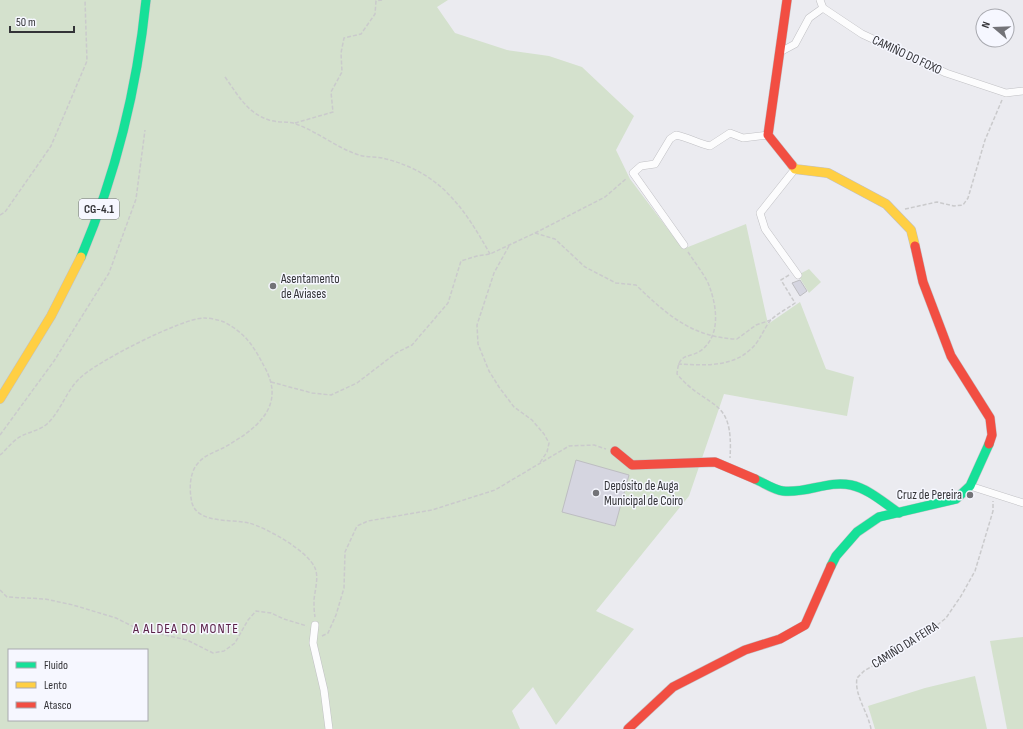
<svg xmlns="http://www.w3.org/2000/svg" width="1023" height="729" font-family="'Sofia Sans Condensed',sans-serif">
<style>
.green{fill:#d4e1cd;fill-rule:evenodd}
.building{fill:#d5d5e0;stroke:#bdbdc1}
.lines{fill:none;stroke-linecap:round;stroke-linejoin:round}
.street-casing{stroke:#c0c0c4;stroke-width:8}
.fast-casing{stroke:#c0c0c4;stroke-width:10}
.slow-casing{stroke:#c0c0c4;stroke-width:10}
.jam-casing{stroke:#c0c0c4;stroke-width:10}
.path{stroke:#cacacc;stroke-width:1.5;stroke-dasharray:4 2;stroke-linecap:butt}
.street{stroke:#fcfcfd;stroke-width:7}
.fast{stroke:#16e098;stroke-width:9}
.slow{stroke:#ffcf43;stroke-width:9}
.jam{stroke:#f24e42;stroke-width:9}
.poi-dot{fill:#737378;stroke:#f6f7ff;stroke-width:1.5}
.labels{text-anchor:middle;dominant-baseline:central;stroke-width:3;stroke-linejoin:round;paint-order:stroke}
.shield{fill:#f6f7ff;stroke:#6e6e73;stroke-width:1}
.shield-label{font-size:12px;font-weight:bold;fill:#333337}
.street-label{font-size:13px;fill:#333337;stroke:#f6f7ff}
.poi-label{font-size:13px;fill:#333337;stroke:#f6f7ff;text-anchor:start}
.neighbourhood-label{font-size:14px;letter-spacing:1px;fill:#5a2047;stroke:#f6f7ff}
</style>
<rect width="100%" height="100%" fill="#ebebf0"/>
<g class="green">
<path d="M0,0H448L437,7L455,33L507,50L549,56L582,67L634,116L616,150L630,179L683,249L746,224L768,324L800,302L826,369L854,377L847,416L724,394L689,496L596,611L634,629L556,725L533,687L512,711L520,729H0ZM9,650H147V720H9Z"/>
<polygon points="809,269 821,282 809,293 798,275"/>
<polygon points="1023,637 1023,729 1007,729 990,641"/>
<polygon points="975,676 987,729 875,729 868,706 925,688"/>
</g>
<g class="building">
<polygon points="800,280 807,291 800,296 792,283"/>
<polygon points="576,460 629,475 615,526 562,512"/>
</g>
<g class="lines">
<defs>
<g id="street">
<polyline points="820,0 823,8 862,34 946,73 1006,93 1023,91"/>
<polyline points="780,52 795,44 809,18 823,8"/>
<polyline points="795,169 760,213 765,229 798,275"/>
<path d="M684,245L633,173L641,166L655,164L670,139L676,135C687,137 697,143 710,146L730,133L743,138L768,135"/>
<polyline points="970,486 1023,503"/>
<polyline points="315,625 313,643 324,690 329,729"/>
</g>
<g id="fast">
<path d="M81,257C116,174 137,89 146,0"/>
<path d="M755,479C764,483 774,490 783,491C806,494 828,480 851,485C869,489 884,503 899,513"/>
<polyline points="831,566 836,556 857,532 879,517 956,499 970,486 989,444"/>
</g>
<g id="slow">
<polyline points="792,165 795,169 828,173 886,204 911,230 915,246"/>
<polyline points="0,399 51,316 81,257"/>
</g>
<g id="jam">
<polyline points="787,0 768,135 792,165"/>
<polyline points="915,246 923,282 951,356 990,418 992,435 989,444"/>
<polyline points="615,451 632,465 715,462 755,479"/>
<polyline points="628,729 673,687 745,650 780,639 805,625 831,566"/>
</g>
</defs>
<use href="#street" class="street-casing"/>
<use href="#fast" class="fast-casing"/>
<use href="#slow" class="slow-casing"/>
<use href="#jam" class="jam-casing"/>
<g class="path">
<path d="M225,77C238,95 247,113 269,120C278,123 288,121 296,124C318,132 337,148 359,155C368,158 378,156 386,159C441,173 464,208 490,254"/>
<polyline points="295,123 333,112 331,92 342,72 341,53 344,38 361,34 375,14 376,1 382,0"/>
<polyline points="905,209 937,202 954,206 963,205 968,198 985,140 1002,100"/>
<polyline points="0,215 5,212 51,146 87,61 85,0"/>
<path d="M535,233L555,239L585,267L616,283L636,285C666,314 693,338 737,339L756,325L771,320"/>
<polyline points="509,246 494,273 477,325 478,344 489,371 499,387 514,407 532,420 544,434 549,443 547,452 539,464"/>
<path d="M688,252C695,263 706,276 710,288C717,308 720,334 703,349C690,360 679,350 677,374C708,411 734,395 730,458"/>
<path d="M678,364C703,365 731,368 751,349C760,341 763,330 770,321C776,314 787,309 795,303L781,280L789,275"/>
<polyline points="271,382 312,393 331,395 357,383 396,353 412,345 448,303 461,261 477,256 490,254 535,233 605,197 627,178"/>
<polyline points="0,435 54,361 109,273 136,199 145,130"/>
<path d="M0,455C6,450 12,442 18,438C27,432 39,431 47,424C61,411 66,391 80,378C96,362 182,318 204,318C210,318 219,320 224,322C245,333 253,345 264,366C287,406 257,429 223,448C215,452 205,455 199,462C189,472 189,490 192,503C198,524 232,519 249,523C267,528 308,551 315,568C319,578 315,589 314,600C314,605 314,612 315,617"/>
<polyline points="0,590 7,597 45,599 73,605 116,618 138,629 187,640 213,653 224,651 235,643 248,620 256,611 271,613 284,619 307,626"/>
<polyline points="322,636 328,633 336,615 344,588 345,552 357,526 368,521 432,510 495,490 569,446 594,445 606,449"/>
<path d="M871,729C868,712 854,695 857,678L864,671L926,634L946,618L961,596L975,571L993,511V501"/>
</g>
<use href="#street" class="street"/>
<use href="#fast" class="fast"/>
<use href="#slow" class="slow"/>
<use href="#jam" class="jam"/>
</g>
<g class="poi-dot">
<circle cx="273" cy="286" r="4"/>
<circle cx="596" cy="493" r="4"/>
<circle cx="970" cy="495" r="4"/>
</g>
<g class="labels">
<rect class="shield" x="79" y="199" width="40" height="20" rx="3"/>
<g class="shield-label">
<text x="99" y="209">CG-4.1</text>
</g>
<g class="street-label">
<text transform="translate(907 55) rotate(25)">CAMIÑO DO FOXO</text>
<text transform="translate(905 645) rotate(-32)">CAMIÑO DA FEIRA</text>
</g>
<g class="poi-label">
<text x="281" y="279">Asentamento<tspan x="281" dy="15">de Aviases</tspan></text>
<text x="604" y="486">Depósito de Auga<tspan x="604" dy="15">Municipal de Coiro</tspan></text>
<text x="962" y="495" text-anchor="end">Cruz de Pereira</text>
</g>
<g class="neighbourhood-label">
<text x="186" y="628">A ALDEA DO MONTE</text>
</g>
</g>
<rect x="8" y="649" width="140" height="72" fill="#f6f7ff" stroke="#a8a9af"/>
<rect x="16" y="662" width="20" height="6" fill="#16e098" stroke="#a8a9af"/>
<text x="44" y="669" font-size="12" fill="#333337">Fluido</text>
<rect x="16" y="682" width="20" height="6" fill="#ffcf43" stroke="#a8a9af"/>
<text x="44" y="689" font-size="12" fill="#333337">Lento</text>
<rect x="16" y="702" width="20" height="6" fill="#f24e42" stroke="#a8a9af"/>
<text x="44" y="709" font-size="12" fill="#333337">Atasco</text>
<g transform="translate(995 28) rotate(289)"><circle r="19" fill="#f6f7ff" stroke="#a8a9af"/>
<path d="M0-3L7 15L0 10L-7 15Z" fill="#737378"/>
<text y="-6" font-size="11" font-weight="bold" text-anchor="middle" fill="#333337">N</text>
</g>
<path d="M10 26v6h64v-6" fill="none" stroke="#333337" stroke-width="2"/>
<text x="16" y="26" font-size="12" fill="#333337" stroke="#f6f7ff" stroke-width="3" paint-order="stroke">50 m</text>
</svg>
